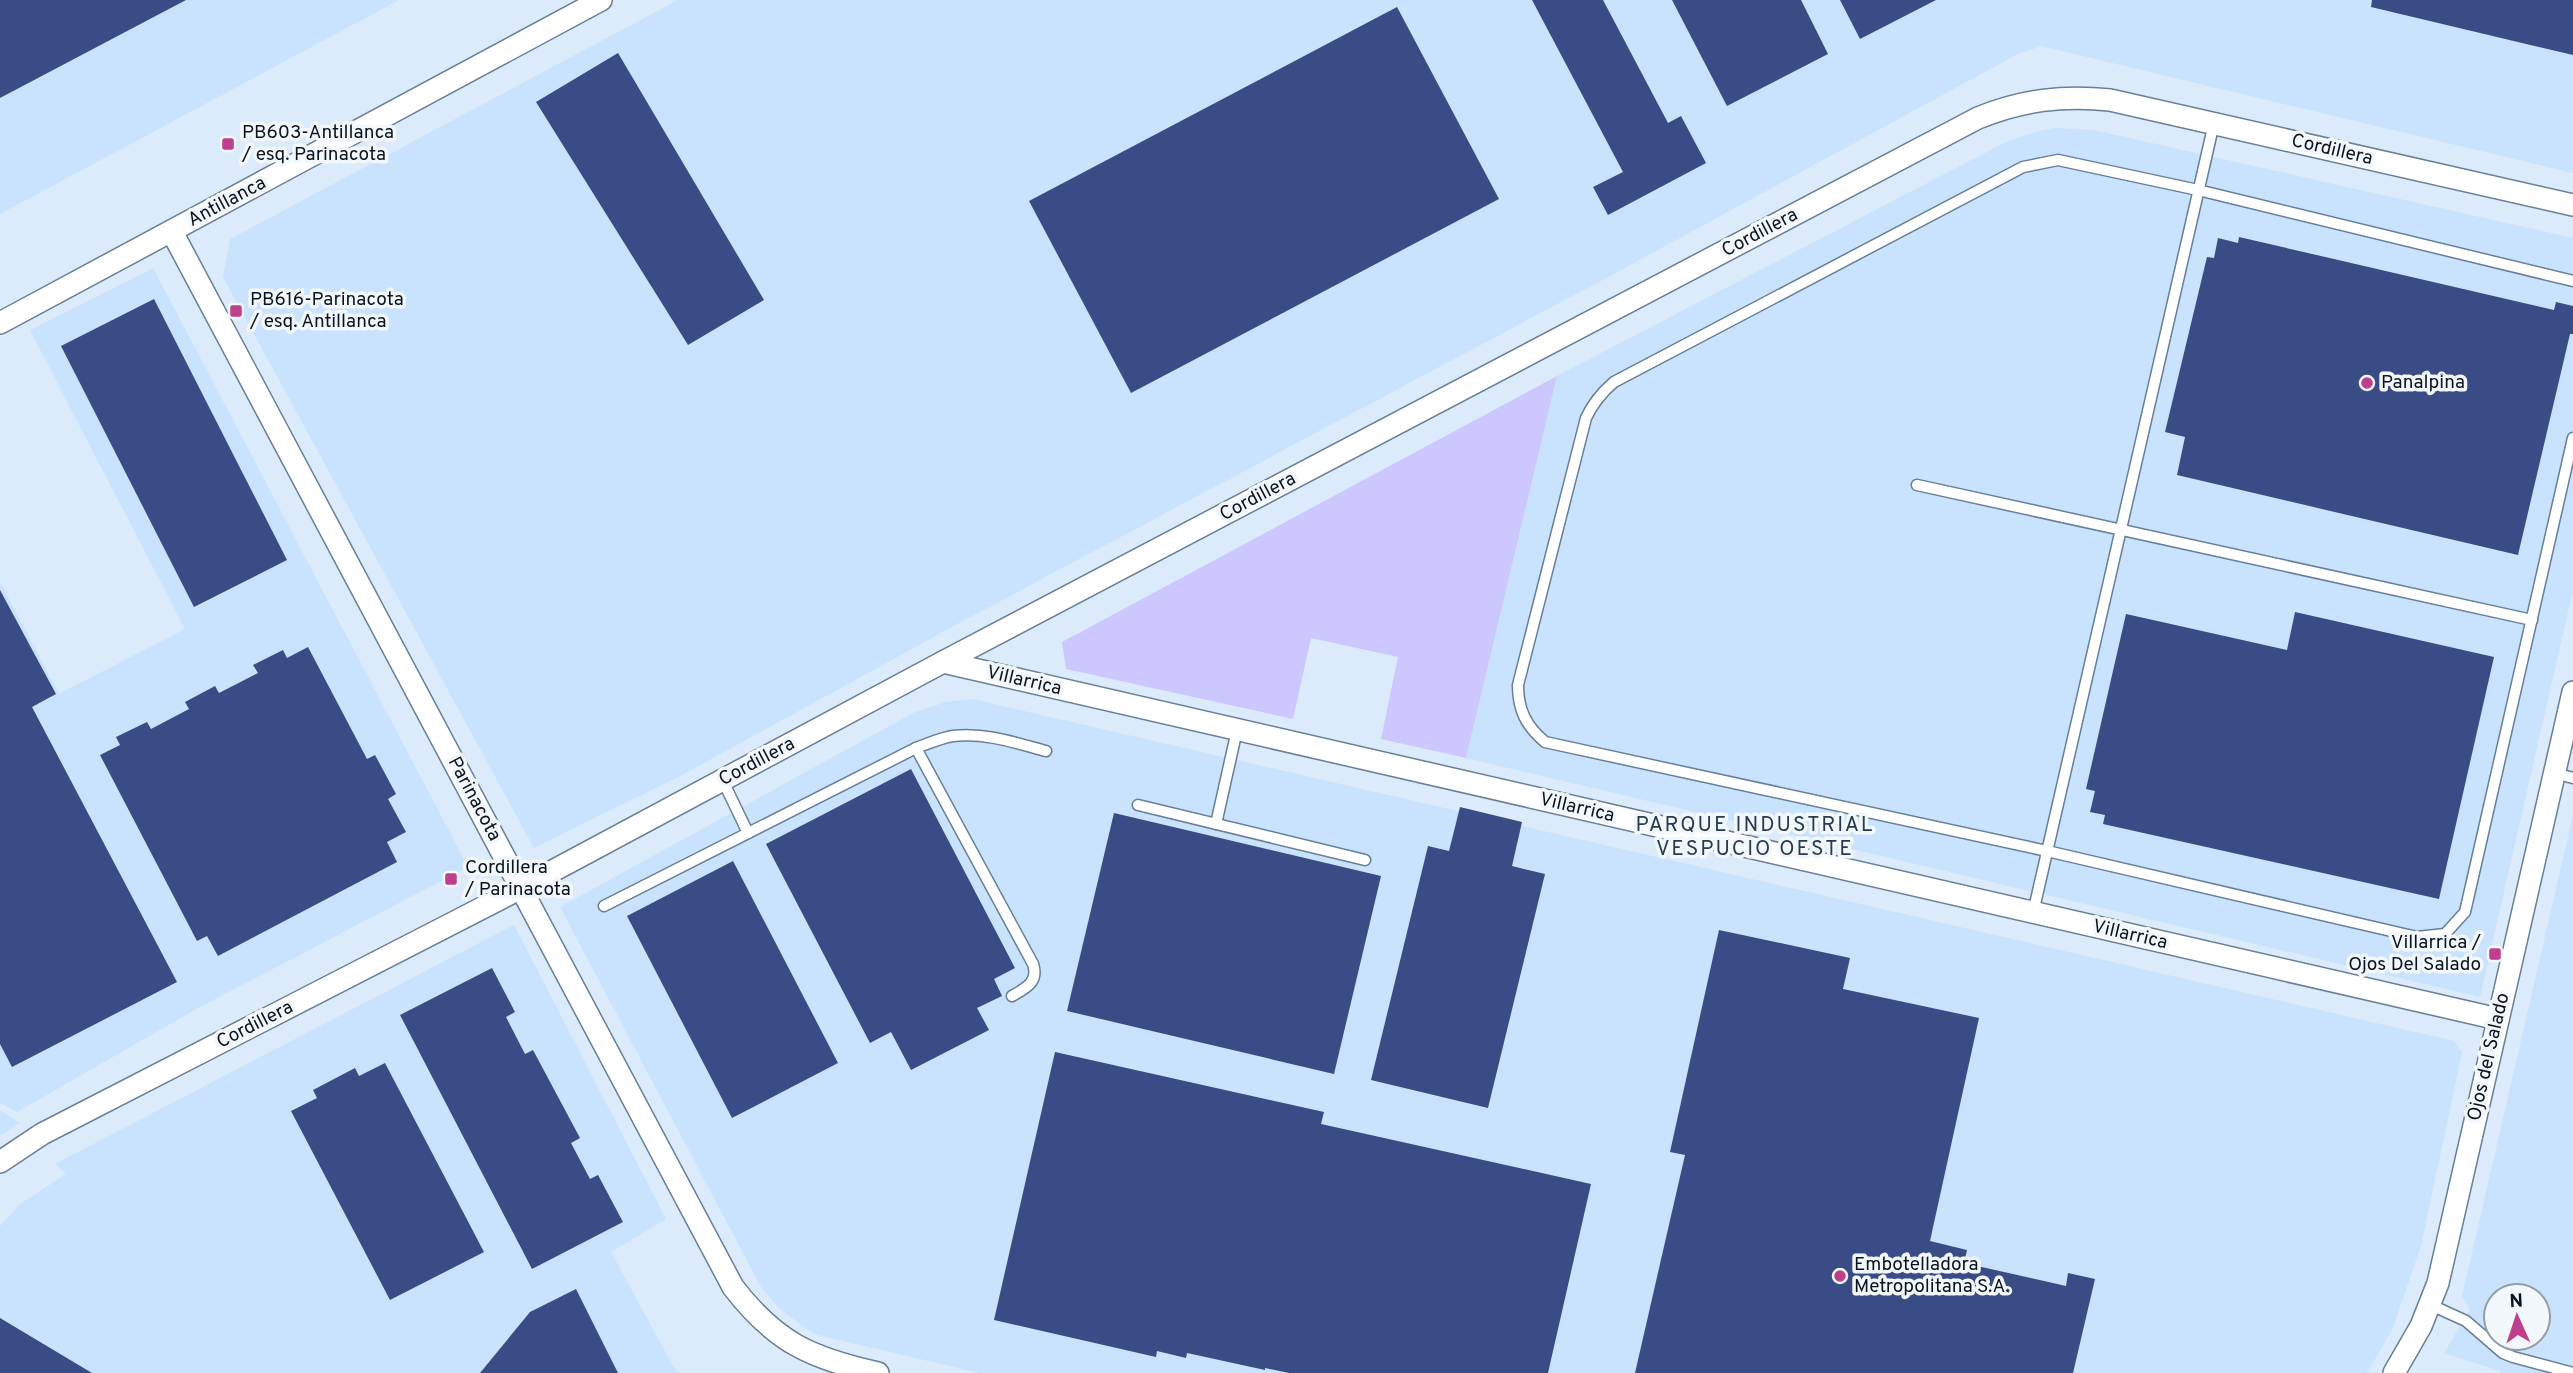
<svg xmlns="http://www.w3.org/2000/svg" width="2573" height="1373" font-family="Overpass,sans-serif">
<style>
.built{fill:#c9e2fd;fill-rule:evenodd}
.green{fill:#ccc8ff}
.building{fill:#3a4c86}
.lines{fill:none;stroke-linecap:round;stroke-linejoin:round}
.service-casing{stroke:#677f97;stroke-width:13}
.minor-casing{stroke:#677f97;stroke-width:24}
.service{stroke:#fff;stroke-width:10}
.minor{stroke:#fff;stroke-width:21}
.poi-dot{fill:#be3f8b;stroke:#f2f7fc;stroke-width:2.5}
.labels{text-anchor:middle;dominant-baseline:central;stroke-width:7;stroke-linejoin:round;paint-order:stroke}
.poi-label{font-size:19px;fill:#0b141d;stroke:#f2f7fc;text-anchor:start}
.street-label{font-size:19px;fill:#0b141d;stroke:#f2f7fc}
.neighbourhood-label{font-size:21px;letter-spacing:2px;fill:#263b50;stroke:#f2f7fc}
</style>
<rect width="100%" height="100%" fill="#dbebfb"/>
<g class="built">
<polygon points="0,0 399,0 0,214"/>
<polygon points="678,0 2573,0 2573,173 2041,46 2018,54 1610,276 948,629 684,774 534,848 223,277 230,239"/>
<polygon points="2055,128 2094,130 2573,238 2573,590 2480,997 1466,758 1557,376 2006,142 2031,133"/>
<polygon points="153,268 468,867 198,1008 17,1112 0,1103 0,582 59,694 185,629 30,330"/>
<polygon points="972,699 2454,1041 2462,1052 2421,1246 2392,1330 2367,1373 979,1373 814,1334 780,1309 761,1287 560,907 915,712 946,702"/>
<path d="M2573,815V1373H2500V1371L2444,1353L2470,1310L2462,1296ZM2496,1296H2538V1338H2496Z"/>
<polygon points="514,925 666,1219 611,1252 673,1366 680,1373 0,1373 0,1226 20,1204 66,1174 55,1164"/>
<polygon points="0,1110 20,1123 0,1136"/>
</g>
<polygon class="green" points="1557,376 1466,758 1381,739 1398,657 1311,638 1293,719 1066,669 1062,642"/>
<g class="building">
<polygon points="0,0 186,0 0,98"/>
<polygon points="1532,0 1603,0 1668,123 1681,116 1706,163 1608,215 1593,187 1623,172"/>
<polygon points="1672,0 1801,0 1828,54 1727,106"/>
<polygon points="1840,0 1936,0 1860,39"/>
<polygon points="2372,0 2573,0 2573,55 2371,7"/>
<polygon points="1397,7 1499,199 1131,393 1029,201"/>
<polygon points="618,53 764,300 688,345 536,102"/>
<polygon points="2239,237 2554,310 2556,302 2573,306 2573,334 2570,334 2518,555 2177,475 2185,437 2165,432 2207,257 2214,258 2218,238 2238,243"/>
<polygon points="154,299 287,560 194,607 61,346"/>
<polygon points="0,590 56,694 32,707 177,982 12,1067 0,1044"/>
<polygon points="2295,612 2494,657 2439,899 2103,824 2105,815 2090,812 2095,791 2086,789 2126,614 2287,650"/>
<polygon points="308,647 367,759 375,755 396,794 388,799 406,832 387,842 397,862 218,956 207,936 197,941 100,755 120,745 116,737 147,722 151,729 189,709 185,702 215,686 219,693 258,673 253,665 283,650 287,658"/>
<polygon points="911,769 1015,968 994,979 1002,996 977,1008 989,1030 911,1070 891,1032 870,1043 766,844"/>
<polygon points="1460,807 1522,822 1512,866 1545,874 1488,1108 1371,1080 1428,846 1449,851"/>
<polygon points="1114,813 1381,876 1334,1074 1067,1011"/>
<polygon points="733,861 838,1063 732,1118 627,916"/>
<polygon points="1719,930 1850,958 1843,989 1979,1018 1930,1241 1967,1250 1964,1263 2066,1286 2068,1273 2095,1279 2073,1373 1635,1373 1685,1155 1670,1152"/>
<polygon points="492,968 515,1012 506,1017 525,1054 533,1050 580,1138 571,1143 590,1179 598,1175 623,1222 532,1269 400,1015"/>
<polygon points="1055,1052 1324,1112 1321,1124 1591,1184 1548,1373 1289,1373 1265,1368 1265,1370 1187,1353 1186,1358 1157,1351 1156,1357 994,1320"/>
<polygon points="385,1063 484,1252 390,1300 291,1111 317,1098 313,1090 355,1068 359,1076"/>
<polygon points="576,1289 618,1373 480,1373 530,1312"/>
<polygon points="0,1318 92,1373 0,1373"/>
</g>
<g class="lines">
<defs>
<g id="service">
<path d="M2573,281L2198,190L2058,160L2023,167L1614,382C1601,393 1593,403 1586,418L1518,685C1518,710 1526,726 1545,742L2047,851L2417,937L2445,934L2465,912L2573,438"/>
<polyline points="1917,485 2532,620"/>
<path d="M916,748L1033,964C1039,982 1026,988 1012,996"/>
<polyline points="2554,773 2573,778"/>
<polyline points="723,781 748,833"/>
<polyline points="1138,805 1365,860"/>
<polyline points="1216,824 1237,730"/>
<path d="M604,906L916,748C927,744 940,738 953,736C984,732 1016,743 1046,751"/>
<polyline points="2033,913 2214,123"/>
<polyline points="2431,1305 2466,1321 2503,1353 2513,1357 2573,1373"/>
</g>
<g id="minor">
<path d="M172,232L733,1287C776,1343 811,1358 878,1373"/>
<polyline points="0,323 601,0"/>
<polyline points="943,662 2498,1019"/>
<path d="M0,1162L42,1134L521,888L943,662L1978,118C2022,100 2063,95 2110,100L2573,205"/>
<polyline points="2394,1373 2421,1326 2438,1283 2573,692"/>
</g>
</defs>
<use href="#service" class="service-casing"/>
<use href="#minor" class="minor-casing"/>
<use href="#service" class="service"/>
<use href="#minor" class="minor"/>
</g>
<g class="poi-dot">
<rect x="221" y="137" width="14" height="14" rx="3.5"/>
<rect x="229" y="304" width="14" height="14" rx="3.5"/>
<circle cx="2367" cy="383" r="7"/>
<rect x="444" y="872" width="14" height="14" rx="3.5"/>
<rect x="2488" y="947" width="14" height="14" rx="3.5"/>
<circle cx="1840" cy="1276" r="7"/>
</g>
<g class="labels">
<g class="poi-label">
<text x="242" y="133">PB603-Antillanca<tspan x="242" dy="22">/ esq. Parinacota</tspan></text>
<text x="250" y="300">PB616-Parinacota<tspan x="250" dy="22">/ esq. Antillanca</tspan></text>
<text x="2381" y="383">Panalpina</text>
<text x="465" y="868">Cordillera<tspan x="465" dy="22">/ Parinacota</tspan></text>
<text x="2481" y="943" text-anchor="end">Villarrica /<tspan x="2481" dy="22">Ojos Del Salado</tspan></text>
<text x="1854" y="1265">Embotelladora<tspan x="1854" dy="22">Metropolitana S.A.</tspan></text>
</g>
<g class="street-label">
<text transform="translate(2332 150) rotate(13)">Cordillera</text>
<text transform="translate(227 202) rotate(-28)">Antillanca</text>
<text transform="translate(1760 233) rotate(-28)">Cordillera</text>
<text transform="translate(1258 497) rotate(-28)">Cordillera</text>
<text transform="translate(1024 681) rotate(13)">Villarrica</text>
<text transform="translate(757 762) rotate(-28)">Cordillera</text>
<text transform="translate(474 799) rotate(62)">Parinacota</text>
<text transform="translate(1577 808) rotate(13)">Villarrica</text>
<text transform="translate(2130 935) rotate(13)">Villarrica</text>
<text transform="translate(255 1025) rotate(-27)">Cordillera</text>
<text transform="translate(2489 1057) rotate(-77)">Ojos del Salado</text>
</g>
<g class="neighbourhood-label">
<text x="1755" y="825">PARQUE INDUSTRIAL<tspan x="1755" dy="24">VESPUCIO OESTE</tspan></text>
</g>
</g>
<g transform="translate(2517 1317) rotate(357)"><circle r="33" fill="#f2f7fc" stroke="#969ca3" stroke-width="2"/>
<path d="M0-5L12 26L0 18L-12 26Z" fill="#be3f8b"/>
<text y="-10" font-size="19" font-weight="bold" text-anchor="middle" fill="#0b141d">N</text>
</g>
</svg>
